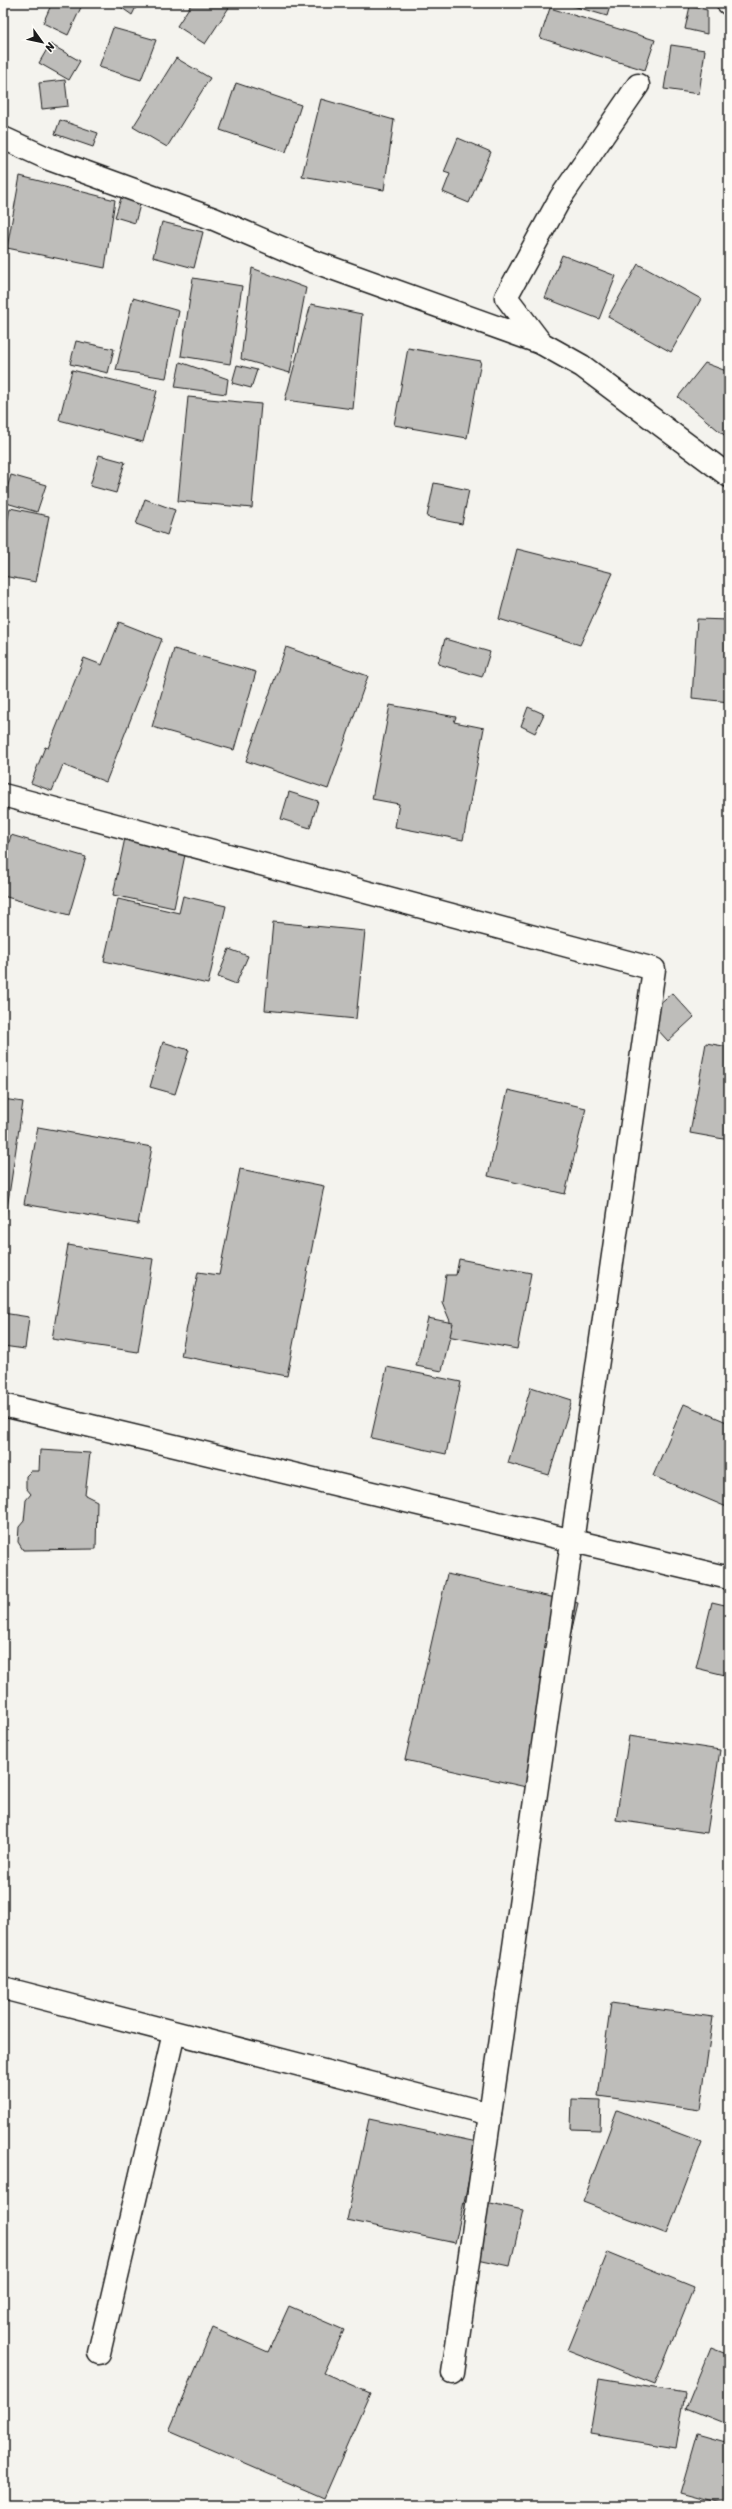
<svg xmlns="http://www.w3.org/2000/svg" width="732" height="2509" font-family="Sriracha,sans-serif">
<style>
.building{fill:#bebdba;stroke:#1c1c1c}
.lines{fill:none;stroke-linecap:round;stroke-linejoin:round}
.street-casing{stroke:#1c1c1c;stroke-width:25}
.street{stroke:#fdfcf7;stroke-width:22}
</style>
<rect width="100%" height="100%" fill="#f4f3ee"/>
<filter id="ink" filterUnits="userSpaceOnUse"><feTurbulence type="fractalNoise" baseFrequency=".025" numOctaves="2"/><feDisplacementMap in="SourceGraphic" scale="8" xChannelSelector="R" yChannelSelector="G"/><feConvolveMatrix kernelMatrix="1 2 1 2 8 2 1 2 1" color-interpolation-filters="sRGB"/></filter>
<g filter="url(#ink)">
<g class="building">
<polygon points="52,3 83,3 68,35 43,23"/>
<polygon points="115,3 138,3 132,15"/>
<polygon points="192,3 232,3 205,44 177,26"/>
<polygon points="563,3 611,3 607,16"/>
<polygon points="690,6 707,10 707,34 685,29"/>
<polygon points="550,8 655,40 645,70 540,38"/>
<polygon points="113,28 156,40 141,80 99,67"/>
<polygon points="50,44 80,61 69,80 39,63"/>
<polygon points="671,45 705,50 699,94 664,89"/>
<polygon points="176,58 210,78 167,147 133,127"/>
<polygon points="65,80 68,106 42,109 39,83"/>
<polygon points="236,83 301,105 286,152 220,130"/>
<polygon points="321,99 394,120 384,190 302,176"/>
<polygon points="60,120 98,133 93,147 55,134"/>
<polygon points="458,138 491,152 469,203 443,192 450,174 444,172"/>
<polygon points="20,176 115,200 105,268 7,248"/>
<polygon points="122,195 141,201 135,223 115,217"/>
<polygon points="162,222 203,232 194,268 153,257"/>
<polygon points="562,255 616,276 599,319 545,298"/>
<polygon points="638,264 701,299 671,352 608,317"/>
<polygon points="252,268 306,288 290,373 241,359"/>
<polygon points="193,278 242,286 230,364 181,356"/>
<polygon points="133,298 179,311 166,378 116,370"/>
<polygon points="311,304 362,314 353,409 285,400"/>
<polygon points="76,341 114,349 108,373 70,364"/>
<polygon points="408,348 481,361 467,438 394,425"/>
<polygon points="180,362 228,379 226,394 175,387"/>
<polygon points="705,363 729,372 729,439 678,397"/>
<polygon points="237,365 257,370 251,388 232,383"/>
<polygon points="72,370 157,391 143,442 59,420"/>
<polygon points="188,397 261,404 252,508 178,501"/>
<polygon points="99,455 125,462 116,493 90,486"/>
<polygon points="11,475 46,485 37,512 3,502"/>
<polygon points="434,483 469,490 462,524 427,517"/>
<polygon points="145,499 175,510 167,535 136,524"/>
<polygon points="10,508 49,516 36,582 3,576 3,544"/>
<polygon points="517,549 613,573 580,645 499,619"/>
<polygon points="697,619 729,620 729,702 692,698"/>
<polygon points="119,622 162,639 106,782 63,765 52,791 31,783 45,747 48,748 84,658 102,665"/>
<polygon points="445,639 490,652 482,677 438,664"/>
<polygon points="286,647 368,676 328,789 246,761"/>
<polygon points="174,649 256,672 234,750 152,727"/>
<polygon points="390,705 456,717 454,722 484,728 463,840 395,827 399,804 372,799"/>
<polygon points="528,707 544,714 535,733 521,726"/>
<polygon points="289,792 318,801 310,828 281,819"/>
<polygon points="11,835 86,857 69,915 3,896 3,864"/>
<polygon points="125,838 186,850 174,908 113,895"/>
<polygon points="183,896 226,906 208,984 104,961 118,899 179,913"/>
<polygon points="273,922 365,931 356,1019 265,1010"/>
<polygon points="229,949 248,956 236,984 218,977"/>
<polygon points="672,993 694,1017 668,1041 645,1016"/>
<polygon points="163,1042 189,1050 175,1094 150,1087"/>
<polygon points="706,1043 729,1047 729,1140 690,1133"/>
<polygon points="508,1090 586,1108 565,1194 488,1176"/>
<polygon points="3,1099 23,1102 3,1235"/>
<polygon points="38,1127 152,1147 138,1224 24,1204"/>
<polygon points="240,1169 324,1186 287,1376 181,1356 198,1272 219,1275"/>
<polygon points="68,1245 153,1259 138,1352 52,1339"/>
<polygon points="459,1259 531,1273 517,1349 447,1336 450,1321 442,1302 446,1275 456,1275"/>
<polygon points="3,1313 29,1317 25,1349 3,1346"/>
<polygon points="428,1318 453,1323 442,1371 416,1366"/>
<polygon points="387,1367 461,1382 446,1454 371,1438"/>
<polygon points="531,1387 572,1400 549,1475 508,1463"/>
<polygon points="684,1404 729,1423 729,1508 653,1476"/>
<polygon points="40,1450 90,1453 85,1495 97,1501 96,1549 23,1550 18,1542 19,1527 24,1521 26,1500 31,1494 26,1488 26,1476 31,1471 39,1471"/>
<polygon points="447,1574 578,1603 535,1789 405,1760"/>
<polygon points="712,1602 729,1606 729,1676 696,1668"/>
<polygon points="629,1736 720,1750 707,1833 616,1820"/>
<polygon points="611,2003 713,2017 700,2110 598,2096"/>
<polygon points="572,2099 601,2100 600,2130 571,2129"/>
<polygon points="617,2110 702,2142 667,2234 583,2202"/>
<polygon points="369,2119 477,2142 455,2243 347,2220"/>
<polygon points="472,2199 523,2210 510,2266 478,2259"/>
<polygon points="608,2252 694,2287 655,2384 568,2350"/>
<polygon points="289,2306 344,2330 324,2373 370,2393 324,2498 169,2431 213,2328 268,2352"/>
<polygon points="711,2347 729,2354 729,2425 686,2408"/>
<polygon points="599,2379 685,2393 676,2448 590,2434"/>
<polygon points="697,2434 729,2443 729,2506 680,2493"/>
</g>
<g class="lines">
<defs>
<g id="street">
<polyline points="728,3 729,4"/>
<polyline points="3,138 49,159 214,219 312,261 541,343 582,366 729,476"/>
<polyline points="541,343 506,297 561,197 638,85"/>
<polyline points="3,795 654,969 453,2373"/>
<polyline points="3,1405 729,1578"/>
<polyline points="3,1988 490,2114"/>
<polyline points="99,2353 174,2033"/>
</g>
</defs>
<use href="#street" class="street-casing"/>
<use href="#street" class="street"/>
</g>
</g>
<rect width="732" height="2509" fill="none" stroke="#fdfcf7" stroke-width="16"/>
<rect x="8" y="8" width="716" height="2493" fill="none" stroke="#1c1c1c" stroke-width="1.5" filter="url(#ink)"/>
<g transform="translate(42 42) rotate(123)" stroke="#fdfcf7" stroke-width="3" paint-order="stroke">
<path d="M0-3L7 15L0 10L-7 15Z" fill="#1c1c1c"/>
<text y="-6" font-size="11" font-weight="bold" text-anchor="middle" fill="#1c1c1c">N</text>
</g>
</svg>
